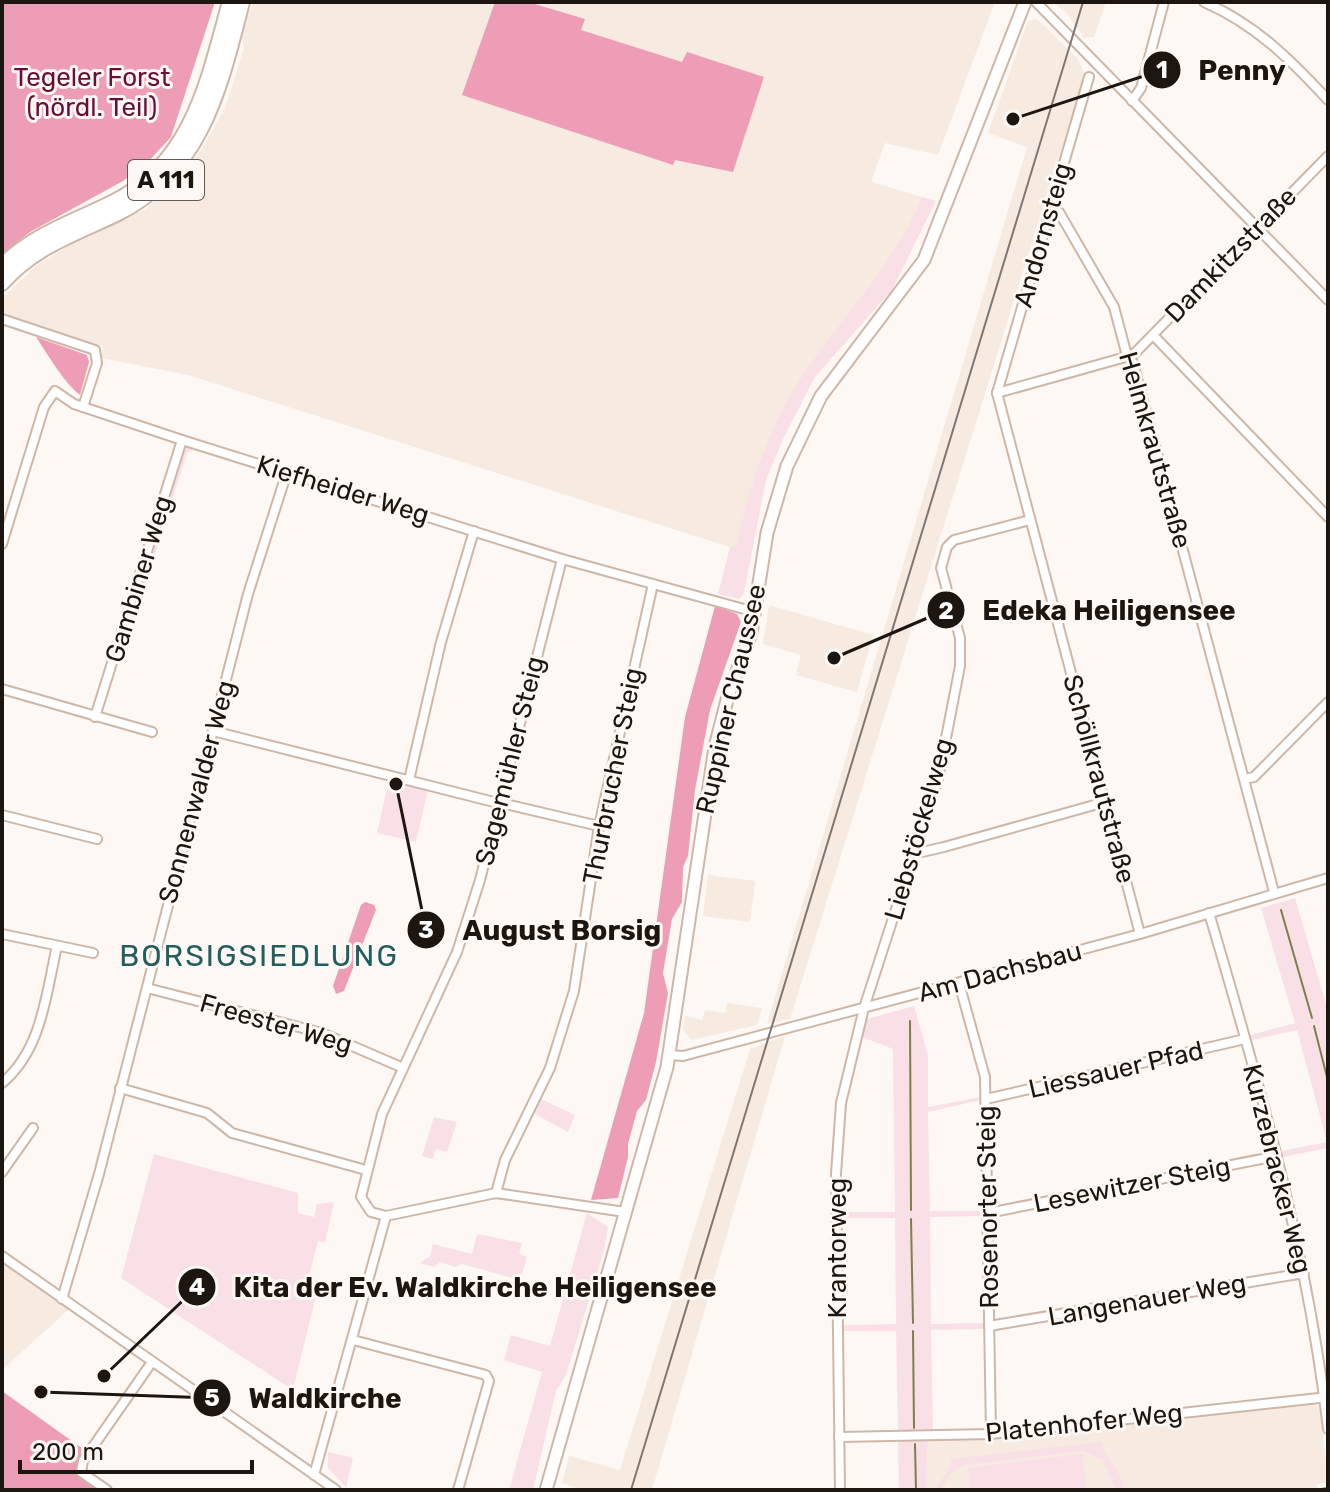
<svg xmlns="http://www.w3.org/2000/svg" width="1330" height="1492" font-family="Rubik,sans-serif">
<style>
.built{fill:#f6eae1}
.green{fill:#f8e0e6}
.forest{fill:#ed9eb6}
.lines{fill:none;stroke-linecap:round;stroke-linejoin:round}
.stream{stroke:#7e804a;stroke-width:2}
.street-casing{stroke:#ceb7a6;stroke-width:12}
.secondary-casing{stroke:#ceb7a6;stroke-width:15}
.highway-casing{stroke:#ceb7a6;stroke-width:18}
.street{stroke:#fff;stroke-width:8}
.secondary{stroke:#fff;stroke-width:11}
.highway{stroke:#fff;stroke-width:14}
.tram{stroke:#7e7772;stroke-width:2}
.labels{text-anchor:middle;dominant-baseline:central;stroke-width:6;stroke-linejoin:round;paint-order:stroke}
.shield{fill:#fdf8f4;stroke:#605954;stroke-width:2}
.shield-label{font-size:24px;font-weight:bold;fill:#1d150f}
.park-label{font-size:26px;fill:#6a0d37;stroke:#fdf8f4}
.street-label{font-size:26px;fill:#1d150f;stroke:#fdf8f4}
.quarter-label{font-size:30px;letter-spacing:2px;fill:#225d5f;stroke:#fdf8f4}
.leader{fill:none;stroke:#1d150f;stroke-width:3}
.callout-dot{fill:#1d150f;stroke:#fdf8f4;stroke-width:3}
.mark-label{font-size:24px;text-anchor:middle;font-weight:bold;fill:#fff}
.callout-label{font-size:28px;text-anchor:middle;font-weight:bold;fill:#1d150f;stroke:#fdf8f4;stroke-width:6;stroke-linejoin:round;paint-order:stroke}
</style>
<rect width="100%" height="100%" fill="#fdf8f4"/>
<g class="built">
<polygon points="253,2 995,2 938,155 885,143 871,182 922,197 907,234 885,269 808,369 785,407 757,473 736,549 188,375 102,358 103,346 2,313 2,298 36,266 73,243 146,209 178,180 202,149 225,108 244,48 242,36"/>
<polygon points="1052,2 1106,2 1094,37 1084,38 1066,12"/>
<polygon points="1037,19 1077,58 1085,73 790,1019 767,1024 1027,147 988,133 1028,21"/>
<polygon points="769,605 873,635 857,692 796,675 801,655 763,644"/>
<polygon points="708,875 755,881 750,922 703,916"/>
<polygon points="727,1003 762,1008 757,1025 691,1040 683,1029 685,1016 702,1020 705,1010 725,1013"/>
<polygon points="785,1036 652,1490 584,1490 562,1483 569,1456 620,1470 750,1049"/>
<polygon points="2,1262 69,1309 2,1370"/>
<polygon points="1315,1404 1320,1408 1328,1482 1317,1484 1317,1488 1309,1490 926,1490 928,1441 1011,1438"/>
</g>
<g class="green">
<path d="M922,197L936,201L892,290L815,377L784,437L766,480L744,593L740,599L718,594L730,547L736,548C748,491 768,430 799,381C840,318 893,268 922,197Z"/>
<polygon points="183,447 194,449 187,453 122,660 116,663"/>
<polygon points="390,775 429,785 416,842 377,833"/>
<polygon points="1295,898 1328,1011 1328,1148 1283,1157 1282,1151 1327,1142 1297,1030 1252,1040 1251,1035 1295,1023 1261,908"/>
<polygon points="914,1006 928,1055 928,1107 981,1097 981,1100 928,1112 930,1211 982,1211 982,1216 930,1217 931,1324 984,1323 984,1329 931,1330 933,1430 898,1431 896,1331 844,1331 844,1325 896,1324 895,1218 843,1218 843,1212 895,1212 893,1049 862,1037 867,1019"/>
<polygon points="541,1099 575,1115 568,1132 535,1114"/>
<polygon points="434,1117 457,1122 447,1152 436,1149 433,1159 422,1156"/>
<polygon points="154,1154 298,1193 298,1213 314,1217 317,1204 334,1202 325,1243 318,1241 308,1280 319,1283 293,1390 121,1278"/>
<polygon points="587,1213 608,1227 604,1251 566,1375 556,1391 533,1490 509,1490 542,1372 504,1360 511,1335 550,1346"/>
<polygon points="477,1234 522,1243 519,1254 527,1257 520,1280 462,1264 456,1267 440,1262 434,1267 419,1263 430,1256 433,1244 472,1254"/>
<polygon points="898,1441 928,1441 926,1490 899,1490"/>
<path d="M1101,1442C1103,1457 1121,1467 1124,1490H1116L1103,1460L1084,1451L964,1465L949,1474L942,1490H935L951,1466L950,1459Z"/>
<polygon points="328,1452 353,1458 346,1487 328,1468"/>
<polygon points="1082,1454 1086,1490 970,1490 968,1468"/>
</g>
<g class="forest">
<polygon points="2,2 215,2 171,137 148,162 123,181 30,232 2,254"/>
<polygon points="495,2 528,2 585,19 581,30 682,62 687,52 764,77 733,172 675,160 673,165 462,95"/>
<path d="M36,337L87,355L89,362L80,395C64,383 49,356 36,337Z"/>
<polygon points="715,606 737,614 741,622 710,710 695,790 688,856 683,867 682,902 672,919 663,973 668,993 656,1062 646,1100 637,1111 628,1144 628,1157 618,1198 591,1200 644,1013 685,717"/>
<polygon points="365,902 374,905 376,910 344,991 336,994 333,986 361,905"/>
<polygon points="2,1391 83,1449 81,1472 107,1490 2,1490"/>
</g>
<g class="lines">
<g class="stream">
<polyline points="1281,910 1312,1018"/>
<polyline points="910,1021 911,1210"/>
<polyline points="1314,1026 1328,1081"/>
<polyline points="911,1219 913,1323"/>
<polyline points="913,1331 914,1428"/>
<polyline points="915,1444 916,1490"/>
<polyline points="1315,1490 1327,1488"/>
</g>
<defs>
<g id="street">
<polyline points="1036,2 1328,300"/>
<path d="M1204,2C1255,24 1291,60 1328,100"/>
<polyline points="1132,101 1141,88 1164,2"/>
<polyline points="1053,209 1059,212 1114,307 1126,352 1133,363 1274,892"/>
<polyline points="2,319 95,350 97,363 83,407"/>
<polyline points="1153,335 1328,517"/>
<polyline points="997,393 1140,934"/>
<polyline points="997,393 1133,355 1328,156"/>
<polyline points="997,393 1089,77"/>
<polyline points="2,544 44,407 55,391 74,404 182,440 562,559 755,612"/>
<polyline points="562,559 480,880 457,952 382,1114 361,1197 371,1212 386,1216 496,1193 625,1212"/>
<polyline points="2,689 152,732"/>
<polyline points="95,717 182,440"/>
<polyline points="213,731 498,803"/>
<polyline points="1245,779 1254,777 1328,702"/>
<polyline points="409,780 441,642 474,531"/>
<polyline points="505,804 599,826"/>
<polyline points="2,815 97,839"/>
<polyline points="916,849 922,852 944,847 1105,802"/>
<path d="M1209,913C1259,1082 1308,1253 1328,1429"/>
<polyline points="2,934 93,953"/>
<polyline points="959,983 985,1077 991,1434"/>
<polyline points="147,988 322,1033 401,1067"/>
<polyline points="669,1055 683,1056 1140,934 1328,878"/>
<path d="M2,1083C42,1050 46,994 57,946"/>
<polyline points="120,1088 207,1113 232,1133 366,1170"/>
<polyline points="986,1099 1245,1039"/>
<polyline points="2,1172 33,1128"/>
<polyline points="496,1193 505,1160 550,1068 574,991 599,826 653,584"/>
<polyline points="988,1213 1277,1156"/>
<polyline points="2,1256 336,1490"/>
<polyline points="62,1299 99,1174 248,594 287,472"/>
<polyline points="989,1326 1304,1273"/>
<polyline points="353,1340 486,1375 489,1381 458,1490"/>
<polyline points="839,1437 991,1434 1328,1397"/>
<polyline points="314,1475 386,1216"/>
<polyline points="107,1490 81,1472 83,1461 152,1362"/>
<polyline points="840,1490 836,1174 841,1103 864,1008 938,779 960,666 960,638 941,568 947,547 954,540 1030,520"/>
</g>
<polyline id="secondary" points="546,1490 667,1067 715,747 728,696 751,633 767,533 787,466 821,396 924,260 1025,2"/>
<g id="highway">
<path d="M2,266C34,234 74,222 114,202C193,162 208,81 230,2"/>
<path d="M2,283C33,247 74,234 116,214C202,172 220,87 242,2"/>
</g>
</defs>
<use href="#street" class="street-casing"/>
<use href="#secondary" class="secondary-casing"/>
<use href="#highway" class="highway-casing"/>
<use href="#street" class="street"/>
<use href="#secondary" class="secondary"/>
<use href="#highway" class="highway"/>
<polyline class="tram" points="631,1490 1083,2"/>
</g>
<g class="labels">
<rect class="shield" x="128" y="160" width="76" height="40" rx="6"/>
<g class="shield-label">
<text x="166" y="180">A 111</text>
</g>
<g class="park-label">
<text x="92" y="77">Tegeler Forst<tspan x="92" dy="30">(nördl. Teil)</tspan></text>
</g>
<g class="street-label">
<text transform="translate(1043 235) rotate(-74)">Andornsteig</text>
<text transform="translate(1231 255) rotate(-46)">Damkitzstraße</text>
<text transform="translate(1155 450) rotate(74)">Helmkrautstraße</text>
<text transform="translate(343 490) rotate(17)">Kiefheider Weg</text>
<text transform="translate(139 579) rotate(-73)">Gambiner Weg</text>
<text transform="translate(731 699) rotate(-77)">Ruppiner Chaussee</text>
<text transform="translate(510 761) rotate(-76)">Sagemühler Steig</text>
<text transform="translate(613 776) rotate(-79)">Thurbrucher Steig</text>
<text transform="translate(1099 779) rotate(75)">Schöllkrautstraße</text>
<text transform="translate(197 792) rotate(-75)">Sonnenwalder Weg</text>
<text transform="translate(919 829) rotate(-74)">Liebstöckelweg</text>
<text transform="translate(1000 972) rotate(-15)">Am Dachsbau</text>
<text transform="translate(276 1024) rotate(16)">Freester Weg</text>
<text transform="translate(1116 1070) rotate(-13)">Liessauer Pfad</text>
<text transform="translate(1277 1169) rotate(76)">Kurzebracker Weg</text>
<text transform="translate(1132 1185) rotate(-11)">Lesewitzer Steig</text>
<text transform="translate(988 1207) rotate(-91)">Rosenorter Steig</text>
<text transform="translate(837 1248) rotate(-90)">Krantorweg</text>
<text transform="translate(1147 1300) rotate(-10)">Langenauer Weg</text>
<text transform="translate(1084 1423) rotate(-6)">Platenhofer Weg</text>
</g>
<g class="quarter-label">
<text x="259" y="956">BORSIGSIEDLUNG</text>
</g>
</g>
<path class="leader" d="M1013 119L1162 70M834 658L946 610M396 784L426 930M104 1376L197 1287M41 1392L212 1398"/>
<g class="callout-dot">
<circle cx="1013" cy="119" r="8"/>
<circle cx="834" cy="658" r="8"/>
<circle cx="396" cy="784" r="8"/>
<circle cx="104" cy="1376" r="8"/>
<circle cx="41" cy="1392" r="8"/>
<circle cx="1162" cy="70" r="20"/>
<circle cx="946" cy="610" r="20"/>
<circle cx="426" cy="930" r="20"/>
<circle cx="197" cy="1287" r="20"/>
<circle cx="212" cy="1398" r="20"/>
</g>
<g class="mark-label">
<text x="1162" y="78">1</text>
<text x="946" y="619">2</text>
<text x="426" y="938">3</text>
<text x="197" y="1295">4</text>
<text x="212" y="1406">5</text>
</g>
<g class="callout-label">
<text x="1242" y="80">Penny</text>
<text x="1109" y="620">Edeka Heiligensee</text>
<text x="562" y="940">August Borsig</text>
<text x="475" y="1297">Kita der Ev. Waldkirche Heiligensee</text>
<text x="325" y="1408">Waldkirche</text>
</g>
<rect width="1330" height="1492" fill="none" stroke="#1d150f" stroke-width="8"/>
<path d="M20 1460v12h232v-12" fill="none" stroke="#1d150f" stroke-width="4"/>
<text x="32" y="1460" font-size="24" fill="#1d150f" stroke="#fdf8f4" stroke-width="6" paint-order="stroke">200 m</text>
</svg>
